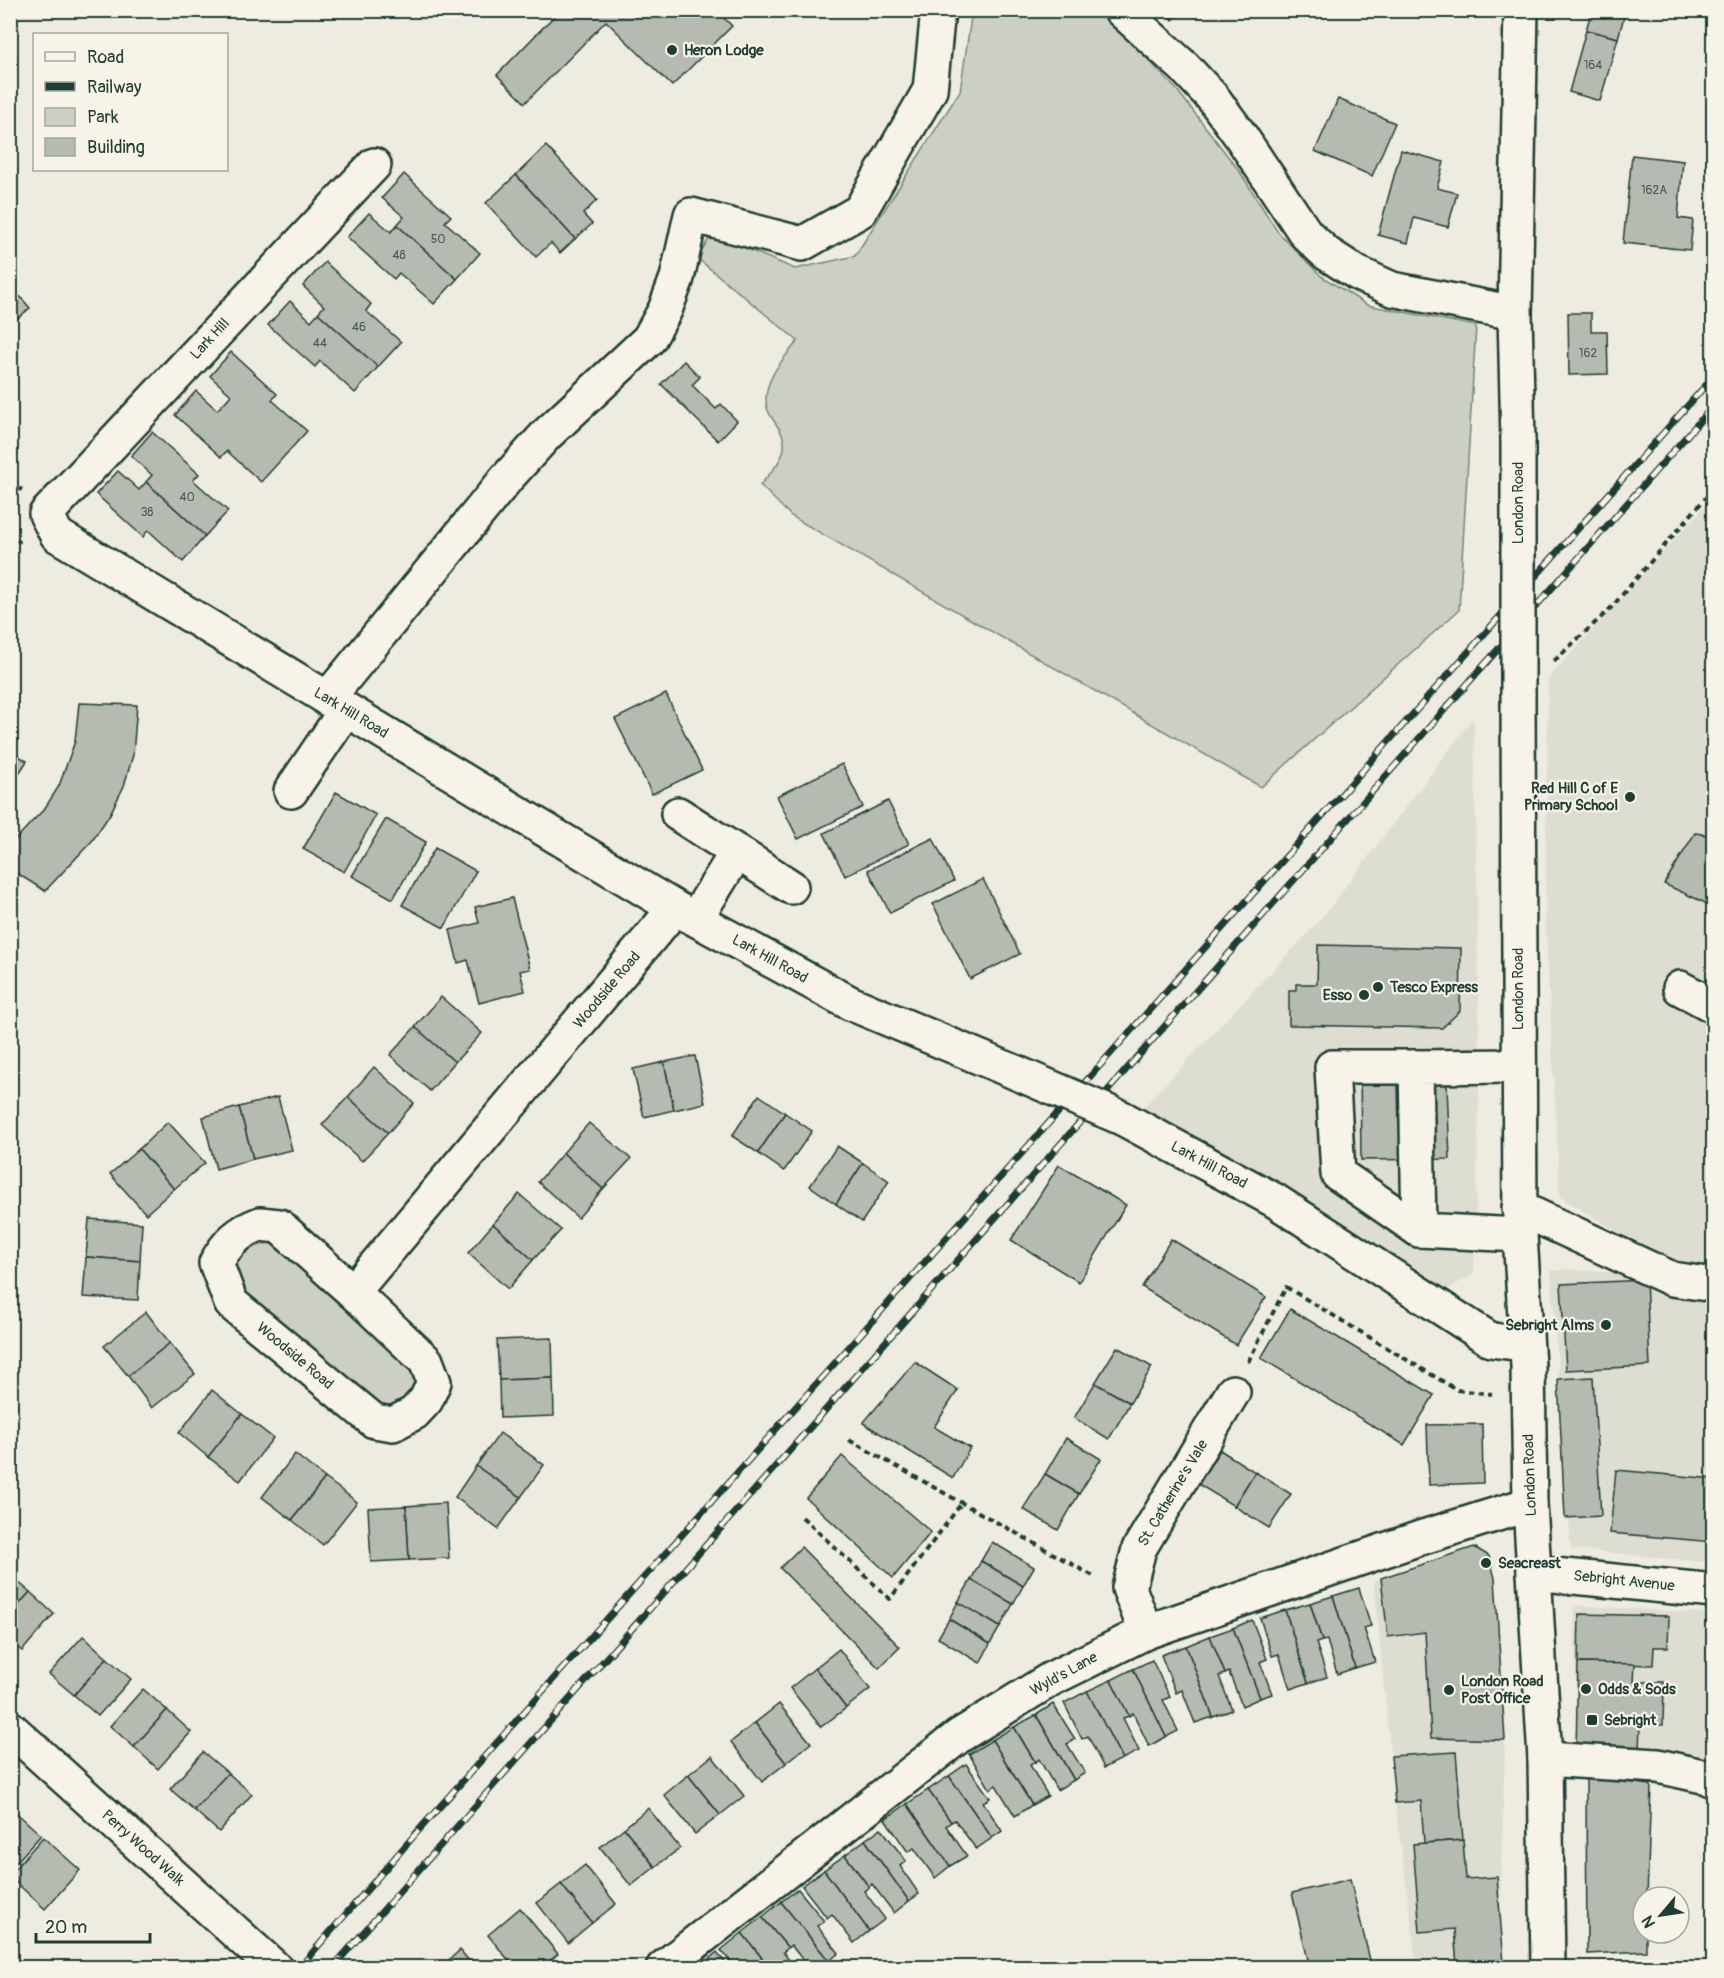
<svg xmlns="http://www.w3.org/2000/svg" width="1724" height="1978" font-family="Pangolin,sans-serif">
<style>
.built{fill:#ddddd2}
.green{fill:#cccfc4;stroke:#76867c;stroke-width:1.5}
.building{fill:#b5bbb0;stroke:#1f3d34;stroke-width:1.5}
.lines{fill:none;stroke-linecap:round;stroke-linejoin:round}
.minor-casing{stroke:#1f3d34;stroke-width:38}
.major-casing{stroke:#1f3d34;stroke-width:38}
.path{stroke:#1f3d34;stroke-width:4;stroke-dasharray:6 4.5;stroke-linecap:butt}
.minor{stroke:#f7f3e8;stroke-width:33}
.major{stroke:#f7f3e8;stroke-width:33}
.rail-casing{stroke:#1f3d34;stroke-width:7}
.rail{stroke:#f7f3e8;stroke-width:4.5;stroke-dasharray:14;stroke-linecap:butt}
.minor-bridge-casing{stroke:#1f3d34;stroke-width:38;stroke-linecap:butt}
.major-bridge-casing{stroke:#1f3d34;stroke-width:38;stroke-linecap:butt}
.minor-bridge{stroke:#f7f3e8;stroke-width:33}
.major-bridge{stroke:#f7f3e8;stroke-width:33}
.poi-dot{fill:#1f3d34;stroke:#f7f3e8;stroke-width:2}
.labels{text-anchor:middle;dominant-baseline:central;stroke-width:4.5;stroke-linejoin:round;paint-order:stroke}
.number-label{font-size:12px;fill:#445c53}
.poi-label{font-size:15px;font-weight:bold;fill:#1f3d34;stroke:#f7f3e8;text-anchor:start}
.street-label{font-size:15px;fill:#1f3d34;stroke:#f7f3e8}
</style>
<rect width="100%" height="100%" fill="#eeece1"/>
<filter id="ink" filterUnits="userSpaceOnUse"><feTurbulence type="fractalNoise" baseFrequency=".0167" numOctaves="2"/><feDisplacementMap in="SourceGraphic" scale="12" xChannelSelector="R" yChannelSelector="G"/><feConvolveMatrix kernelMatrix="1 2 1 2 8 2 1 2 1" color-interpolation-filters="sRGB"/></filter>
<g filter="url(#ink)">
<g class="built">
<polygon points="1713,497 1713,1268 1689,1263 1672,1265 1560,1197 1545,915 1548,679"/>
<polygon points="1474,717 1480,1072 1474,1274 1442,1292 1138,1113 1321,919"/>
<polygon points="1566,1269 1650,1275 1651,1292 1713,1299 1713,1563 1571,1549 1551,1271"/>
<polygon points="1474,1547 1489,1556 1495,1578 1505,1747 1498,1967 1417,1967 1395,1803 1374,1581"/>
<polygon points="1574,1605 1713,1614 1713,1794 1578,1776"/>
</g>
<g class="green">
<path d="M972,11H1102L1177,90L1240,172L1277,231L1321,276L1367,305L1476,326L1459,610L1261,787L791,516L760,485C771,472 789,456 783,437C780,427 770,418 767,408C761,382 783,359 798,341L697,258L712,234L795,269L855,256L960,91Z"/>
<polygon points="268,1243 283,1246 416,1369 422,1385 393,1415 377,1411 231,1282 235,1260 252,1248"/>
</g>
<g class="building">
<polygon points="560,10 716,10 732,26 672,86 606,21 525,103 497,75"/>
<polygon points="1164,10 1184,10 1173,20"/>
<polygon points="1592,10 1626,10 1618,38 1586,30"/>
<polygon points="1586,30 1618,38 1600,101 1569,92"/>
<polygon points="1338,99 1395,123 1372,176 1315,151"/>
<polygon points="546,146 597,200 583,214 592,224 575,239 516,175"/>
<polygon points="1401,150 1444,162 1437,188 1457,193 1448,227 1414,218 1408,243 1378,235"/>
<polygon points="1632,155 1683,161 1678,218 1693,220 1690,250 1623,243"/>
<polygon points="404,174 451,216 445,222 480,253 457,279 397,225 404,217 382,198"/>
<polygon points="516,175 575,239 560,253 551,243 536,257 486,203"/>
<polygon points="369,213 391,232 397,225 457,279 434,304 399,273 394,279 347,237"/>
<polygon points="325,262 371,304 366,311 401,342 378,367 318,313 324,306 303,286"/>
<polygon points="10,285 30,308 10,325"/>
<polygon points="290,301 311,321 318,313 378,367 355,393 320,361 315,367 268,325"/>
<polygon points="1568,313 1591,313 1591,331 1607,331 1608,374 1569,375"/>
<polygon points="231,352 277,394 272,400 307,431 261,482 227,451 221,457 175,415 196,391 217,410 224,403 231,395 210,376"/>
<polygon points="684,361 700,377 692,385 716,409 721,404 737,421 718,441 661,384"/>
<polygon points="152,432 199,474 193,480 228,511 205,536 146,482 152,475 131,456"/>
<polygon points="118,471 139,490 146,482 205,536 183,562 148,530 143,537 96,494"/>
<polygon points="666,694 702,770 652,794 615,719"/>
<polygon points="79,703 137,705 133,755 124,786 110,814 92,841 45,891 10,869 10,845 45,808 59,786 75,741"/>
<polygon points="10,751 27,761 10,787"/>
<polygon points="842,764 863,807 798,839 777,796"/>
<polygon points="336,792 376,815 344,872 303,849"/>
<polygon points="888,801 909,844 845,876 824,833"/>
<polygon points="386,819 426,842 393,899 352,876"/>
<polygon points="1695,833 1714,836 1714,951 1711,951 1712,906 1664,884"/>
<polygon points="933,838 954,881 890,913 868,870"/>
<polygon points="435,848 476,871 444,928 402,905"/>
<polygon points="983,879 1020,954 970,979 933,904"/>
<polygon points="512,898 530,969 520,971 525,991 479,1003 468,960 458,963 450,930 479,923 475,907"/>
<polygon points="1318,945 1461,948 1460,1011 1442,1028 1289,1025 1289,990 1296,990 1296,984 1317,984"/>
<polygon points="441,997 482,1033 455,1062 415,1027"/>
<polygon points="415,1027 455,1062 430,1091 390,1055"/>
<polygon points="695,1056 705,1103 674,1110 664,1062"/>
<polygon points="664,1062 674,1110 644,1117 633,1069"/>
<polygon points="1446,1062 1450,1159 1361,1160 1360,1063"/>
<polygon points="374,1067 414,1103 388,1133 348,1097"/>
<polygon points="759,1095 785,1113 758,1153 732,1136"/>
<polygon points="278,1097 292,1150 253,1159 239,1107"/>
<polygon points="348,1097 388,1133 362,1161 322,1125"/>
<polygon points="239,1107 253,1159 216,1169 203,1117"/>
<polygon points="785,1113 812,1131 784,1171 758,1153"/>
<polygon points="168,1122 205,1163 174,1189 139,1149"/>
<polygon points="589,1123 631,1159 603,1189 563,1153"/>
<polygon points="837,1146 863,1163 836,1204 810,1186"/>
<polygon points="139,1149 174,1189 146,1214 110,1174"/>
<polygon points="563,1153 603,1189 578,1218 538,1182"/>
<polygon points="863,1163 889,1181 862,1222 836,1204"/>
<polygon points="1059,1165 1126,1205 1079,1282 1011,1240"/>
<polygon points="519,1194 561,1230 533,1260 493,1224"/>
<polygon points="89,1219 142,1223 140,1261 86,1257"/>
<polygon points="493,1224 533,1260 508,1289 468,1253"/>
<polygon points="1171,1239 1266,1297 1236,1345 1142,1287"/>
<polygon points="86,1257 140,1261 138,1300 83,1297"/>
<polygon points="1646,1280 1650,1366 1566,1370 1561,1284"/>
<polygon points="1290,1309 1434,1395 1404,1445 1261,1358"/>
<polygon points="146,1312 170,1343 128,1376 104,1346"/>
<polygon points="552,1338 553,1378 499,1380 497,1340"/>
<polygon points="170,1343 195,1374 152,1408 128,1376"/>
<polygon points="1117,1347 1152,1367 1130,1403 1095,1383"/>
<polygon points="915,1362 958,1390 934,1427 970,1448 953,1478 863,1423"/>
<polygon points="1593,1377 1601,1516 1565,1518 1558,1379"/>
<polygon points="553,1378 554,1416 500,1418 499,1380"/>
<polygon points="1095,1383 1130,1403 1109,1439 1074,1418"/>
<polygon points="212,1390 242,1414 208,1457 179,1433"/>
<polygon points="242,1414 273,1438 240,1481 208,1457"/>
<polygon points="1482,1424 1483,1483 1429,1485 1427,1425"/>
<polygon points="500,1433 544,1465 521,1497 476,1466"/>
<polygon points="1066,1438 1101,1459 1079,1494 1045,1474"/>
<polygon points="1220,1450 1255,1472 1234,1506 1198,1484"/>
<polygon points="295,1454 325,1478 292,1520 262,1497"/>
<polygon points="842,1456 931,1532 893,1578 806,1498"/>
<polygon points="476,1466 521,1497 498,1529 455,1497"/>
<polygon points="1616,1470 1714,1479 1714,1542 1610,1533"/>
<polygon points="1255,1472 1291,1494 1269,1528 1234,1506"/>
<polygon points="1045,1474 1079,1494 1058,1530 1023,1509"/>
<polygon points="325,1478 357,1502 323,1545 292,1520"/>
<polygon points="446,1503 449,1558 409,1560 406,1506"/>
<polygon points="406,1506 409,1560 371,1562 368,1508"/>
<polygon points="992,1542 1034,1567 1023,1586 981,1561"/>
<polygon points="801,1547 900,1647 879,1668 780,1568"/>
<polygon points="1474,1547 1489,1556 1495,1578 1505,1740 1431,1738 1425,1632 1388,1637 1381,1578"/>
<polygon points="981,1561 1023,1586 1013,1604 971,1580"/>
<polygon points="10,1575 30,1592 10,1615"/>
<polygon points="971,1580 1013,1604 1000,1627 958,1602"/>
<polygon points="1359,1588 1371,1626 1364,1628 1375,1662 1355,1668 1333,1596"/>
<polygon points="30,1592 54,1614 22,1651 10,1641 10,1615"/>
<polygon points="1333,1596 1355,1668 1337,1674 1327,1640 1322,1641 1310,1603"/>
<polygon points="958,1602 1000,1627 990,1644 949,1619"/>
<polygon points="1310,1603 1322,1641 1316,1643 1327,1677 1308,1683 1285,1610"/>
<polygon points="1285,1610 1308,1683 1290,1689 1279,1654 1272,1656 1260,1618"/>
<polygon points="1579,1614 1669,1616 1668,1647 1654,1647 1653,1665 1578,1663"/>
<polygon points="949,1619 990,1644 980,1663 938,1638"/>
<polygon points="1252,1620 1267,1659 1260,1662 1272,1694 1260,1698 1233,1628"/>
<polygon points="1233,1628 1260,1698 1242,1706 1229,1672 1225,1674 1210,1636"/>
<polygon points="83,1636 107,1658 74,1695 49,1674"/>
<polygon points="1210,1636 1225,1674 1219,1676 1232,1710 1213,1717 1186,1646"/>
<polygon points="1186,1646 1213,1717 1195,1723 1182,1690 1176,1693 1161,1655"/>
<polygon points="839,1649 870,1689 846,1708 815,1668"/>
<polygon points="107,1658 131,1679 98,1716 74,1695"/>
<polygon points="1152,1660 1170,1697 1163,1700 1178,1731 1166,1737 1133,1669"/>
<polygon points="1578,1663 1635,1664 1634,1682 1664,1682 1663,1725 1640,1725 1639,1750 1576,1748"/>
<polygon points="815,1668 846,1708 821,1727 790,1688"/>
<polygon points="1133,1669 1166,1737 1149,1746 1133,1713 1129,1716 1111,1680"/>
<polygon points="1111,1680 1129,1716 1123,1718 1139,1751 1122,1759 1087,1691"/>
<polygon points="143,1689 167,1710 134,1747 110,1726"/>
<polygon points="1087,1691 1122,1759 1104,1768 1088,1736 1082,1739 1064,1703"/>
<polygon points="779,1704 811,1743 786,1763 755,1723"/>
<polygon points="1053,1704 1075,1739 1067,1744 1085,1773 1074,1780 1036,1715"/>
<polygon points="167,1710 191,1732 158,1769 134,1747"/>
<polygon points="1036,1715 1074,1780 1057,1790 1039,1759 1035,1762 1014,1727"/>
<polygon points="755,1723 786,1763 762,1782 731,1742"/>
<polygon points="1014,1727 1035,1762 1030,1765 1048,1796 1032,1805 992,1740"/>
<polygon points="992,1740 1032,1805 1015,1816 996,1785 990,1789 969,1754"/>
<polygon points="203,1752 228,1773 194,1810 170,1789"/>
<polygon points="1456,1752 1463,1840 1424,1843 1421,1801 1395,1803 1391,1756"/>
<polygon points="712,1756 744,1796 720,1815 688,1775"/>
<polygon points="966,1764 990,1798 983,1802 1002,1831 992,1838 949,1776"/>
<polygon points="228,1773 252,1794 219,1832 194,1810"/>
<polygon points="688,1775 720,1815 695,1834 664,1795"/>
<polygon points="949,1776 992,1838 976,1849 955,1820 951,1822 928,1790"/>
<polygon points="1586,1777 1651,1785 1647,1897 1643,1897 1643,1933 1646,1933 1646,1951 1587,1954"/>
<polygon points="928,1790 951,1822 946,1826 967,1856 950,1866 907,1804"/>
<polygon points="907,1804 950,1866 935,1878 914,1848 908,1852 885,1819"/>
<polygon points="10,1807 41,1835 10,1869"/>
<polygon points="648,1808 680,1848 655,1867 624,1828"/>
<polygon points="624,1828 655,1867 631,1886 600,1847"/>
<polygon points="881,1828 906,1861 900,1866 919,1894 909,1901 865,1840"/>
<polygon points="43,1837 80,1870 45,1909 10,1877 10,1874"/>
<polygon points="865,1840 909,1901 894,1913 872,1884 869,1887 845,1855"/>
<polygon points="1463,1840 1466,1879 1497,1877 1504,1963 1457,1966 1454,1929 1420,1932 1413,1844"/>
<polygon points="845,1855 869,1887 864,1891 885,1919 869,1931 824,1870"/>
<polygon points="585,1865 616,1904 592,1923 561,1884"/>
<polygon points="824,1870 869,1931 854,1943 832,1914 827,1918 802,1886"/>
<polygon points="1350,1879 1372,1968 1310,1968 1292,1893"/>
<polygon points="561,1884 592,1923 568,1943 537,1903"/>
<polygon points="798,1889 824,1921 817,1926 839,1953 829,1961 781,1902"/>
<polygon points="781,1902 829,1961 821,1968 809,1968 791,1945 788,1948 762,1917"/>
<polygon points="520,1908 558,1954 541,1968 515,1968 488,1935"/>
<polygon points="762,1917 788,1948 783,1952 795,1968 770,1968 742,1933"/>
<polygon points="742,1933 770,1968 736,1968 721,1950"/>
<polygon points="460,1950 475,1968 440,1968"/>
<polygon points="717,1952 729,1968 702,1968 701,1966"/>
<polygon points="1274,1962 1276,1968 1261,1968"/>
</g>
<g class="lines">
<defs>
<g id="minor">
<polyline points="1121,10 1184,67 1213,98 1240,135 1306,234 1326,253 1357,273 1392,289 1515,313"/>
<polyline points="374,165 46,514 57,535 675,908 850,1003 1017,1073"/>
<polyline points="327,699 507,478 547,434 649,339 665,310 677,278 691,215 802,244 860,211 930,90 938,10"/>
<polyline points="291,791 346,710"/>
<polyline points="678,814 791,887"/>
<polyline points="696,918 737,852"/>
<polyline points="1680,988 1714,1006"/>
<polyline points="1518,1066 1416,1067 1419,1230 1520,1235"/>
<polyline points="1416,1067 1332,1067 1338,1174 1419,1230"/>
<polyline points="1122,1118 1274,1200 1491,1340 1526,1344"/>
<polyline points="1519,1208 1672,1279 1714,1285"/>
<path d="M260,1224L279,1226L353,1292L426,1361L434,1382L426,1400L414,1413L393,1424L374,1421L231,1303L216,1263C227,1243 238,1232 260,1224Z"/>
<polyline points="353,1292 675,908"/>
<polyline points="1534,1573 1714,1591"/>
<polyline points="1146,1632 1129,1588 1139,1549 1233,1392"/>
<polyline points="10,1728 275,1968"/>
<polyline points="1545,1759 1658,1766 1707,1777 1714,1781"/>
</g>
<g id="major">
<polyline points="1518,442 1515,313 1521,10"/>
<polyline points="1518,693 1520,1235 1528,1366 1530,1504 1545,1759 1548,1968"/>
<polyline points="663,1968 959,1736 1051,1679 1146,1632 1420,1538 1530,1504"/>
</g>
</defs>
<use href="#minor" class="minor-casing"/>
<use href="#major" class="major-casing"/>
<g class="path">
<polyline points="10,483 22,490"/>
<polyline points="10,550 20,540"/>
<polyline points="1554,661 1610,609 1714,488"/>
<polyline points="1248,1362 1286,1287 1457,1390 1492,1394"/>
<polyline points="849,1440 1095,1577"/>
<polyline points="802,1517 890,1599 961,1504"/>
</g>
<use href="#minor" class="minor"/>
<use href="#major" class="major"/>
<defs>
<g id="rail">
<polyline points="299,1968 419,1830 1714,376"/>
<polyline points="332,1968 1714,405"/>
</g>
</defs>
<use href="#rail" class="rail-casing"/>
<use href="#rail" class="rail"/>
<defs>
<polyline id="minor-bridge" points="1017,1073 1122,1118"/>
<polyline id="major-bridge" points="1518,693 1518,442"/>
</defs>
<use href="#minor-bridge" class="minor-bridge-casing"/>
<use href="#major-bridge" class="major-bridge-casing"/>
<use href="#minor-bridge" class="minor-bridge"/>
<use href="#major-bridge" class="major-bridge"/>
</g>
</g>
<g class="poi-dot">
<circle cx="672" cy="50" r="6"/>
<circle cx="1630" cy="797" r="6"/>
<circle cx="1378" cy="987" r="6"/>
<circle cx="1364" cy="995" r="6"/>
<circle cx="1606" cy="1325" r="6"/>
<circle cx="1486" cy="1563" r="6"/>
<circle cx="1586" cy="1689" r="6"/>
<circle cx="1449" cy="1690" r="6"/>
<rect x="1586" y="1714" width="12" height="12" rx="3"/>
</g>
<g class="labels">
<g class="number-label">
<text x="1593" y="65">164</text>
<text x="1654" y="190">162A</text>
<text x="438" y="239">50</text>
<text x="399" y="255">48</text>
<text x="359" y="327">46</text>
<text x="320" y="343">44</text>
<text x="1588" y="353">162</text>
<text x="187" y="497">40</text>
<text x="147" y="512">38</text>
</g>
<g class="poi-label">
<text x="684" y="50">Heron Lodge</text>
<text x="1618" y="788" text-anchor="end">Red Hill C of E<tspan x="1618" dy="17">Primary School</tspan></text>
<text x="1390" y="987">Tesco Express</text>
<text x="1352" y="995" text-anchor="end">Esso</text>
<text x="1594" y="1325" text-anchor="end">Sebright Alms</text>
<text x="1498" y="1563">Seacreast</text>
<text x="1461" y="1681">London Road<tspan x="1461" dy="17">Post Office</tspan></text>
<text x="1598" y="1689">Odds &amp; Sods</text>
<text x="1604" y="1720">Sebright</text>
</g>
<g class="street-label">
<text transform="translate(210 339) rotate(-47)">Lark Hill</text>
<text transform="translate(1518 503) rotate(-90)">London Road</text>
<text transform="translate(351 713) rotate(31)">Lark Hill Road</text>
<text transform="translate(770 959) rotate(29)">Lark Hill Road</text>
<text transform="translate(1518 989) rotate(-90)">London Road</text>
<text transform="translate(607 990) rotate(-50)">Woodside Road</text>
<text transform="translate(1209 1165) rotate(28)">Lark Hill Road</text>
<text transform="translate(295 1356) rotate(40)">Woodside Road</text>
<text transform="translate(1530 1475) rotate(-92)">London Road</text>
<text transform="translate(1173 1493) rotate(-59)">St. Catherine's Vale</text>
<text transform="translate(1624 1581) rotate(6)">Sebright Avenue</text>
<text transform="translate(1064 1674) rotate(-29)">Wyld's Lane</text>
<text transform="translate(143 1848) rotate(42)">Perry Wood Walk</text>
</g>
</g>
<rect width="1724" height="1978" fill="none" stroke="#f7f3e8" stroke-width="36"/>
<rect x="18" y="18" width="1688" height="1942" fill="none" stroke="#1f3d34" stroke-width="2" filter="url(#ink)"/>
<rect x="33" y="33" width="195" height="138" fill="#f7f3e8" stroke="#a1aaa0" stroke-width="1.5"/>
<rect x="45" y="52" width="30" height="9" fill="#f7f3e8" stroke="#a1aaa0" stroke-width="1.5"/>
<text x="87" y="63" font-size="18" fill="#1f3d34">Road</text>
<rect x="45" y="82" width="30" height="9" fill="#1f3d34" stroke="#a1aaa0" stroke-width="1.5"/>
<text x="87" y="93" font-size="18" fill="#1f3d34">Railway</text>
<rect x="45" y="108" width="30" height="18" fill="#cccfc4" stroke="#a1aaa0" stroke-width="1.5"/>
<text x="87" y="123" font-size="18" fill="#1f3d34">Park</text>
<rect x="45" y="138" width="30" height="18" fill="#b5bbb0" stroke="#a1aaa0" stroke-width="1.5"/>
<text x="87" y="153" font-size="18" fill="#1f3d34">Building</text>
<g transform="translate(1661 1915) rotate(241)"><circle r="28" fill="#f7f3e8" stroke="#a1aaa0" stroke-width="1.5"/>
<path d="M0-4.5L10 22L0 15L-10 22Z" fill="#1f3d34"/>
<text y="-9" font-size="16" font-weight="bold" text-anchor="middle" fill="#1f3d34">N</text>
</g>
<path d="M36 1933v9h114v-9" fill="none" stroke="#1f3d34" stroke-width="3"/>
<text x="45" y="1933" font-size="18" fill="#1f3d34" stroke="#f7f3e8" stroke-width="4.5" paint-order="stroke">20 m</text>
</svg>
